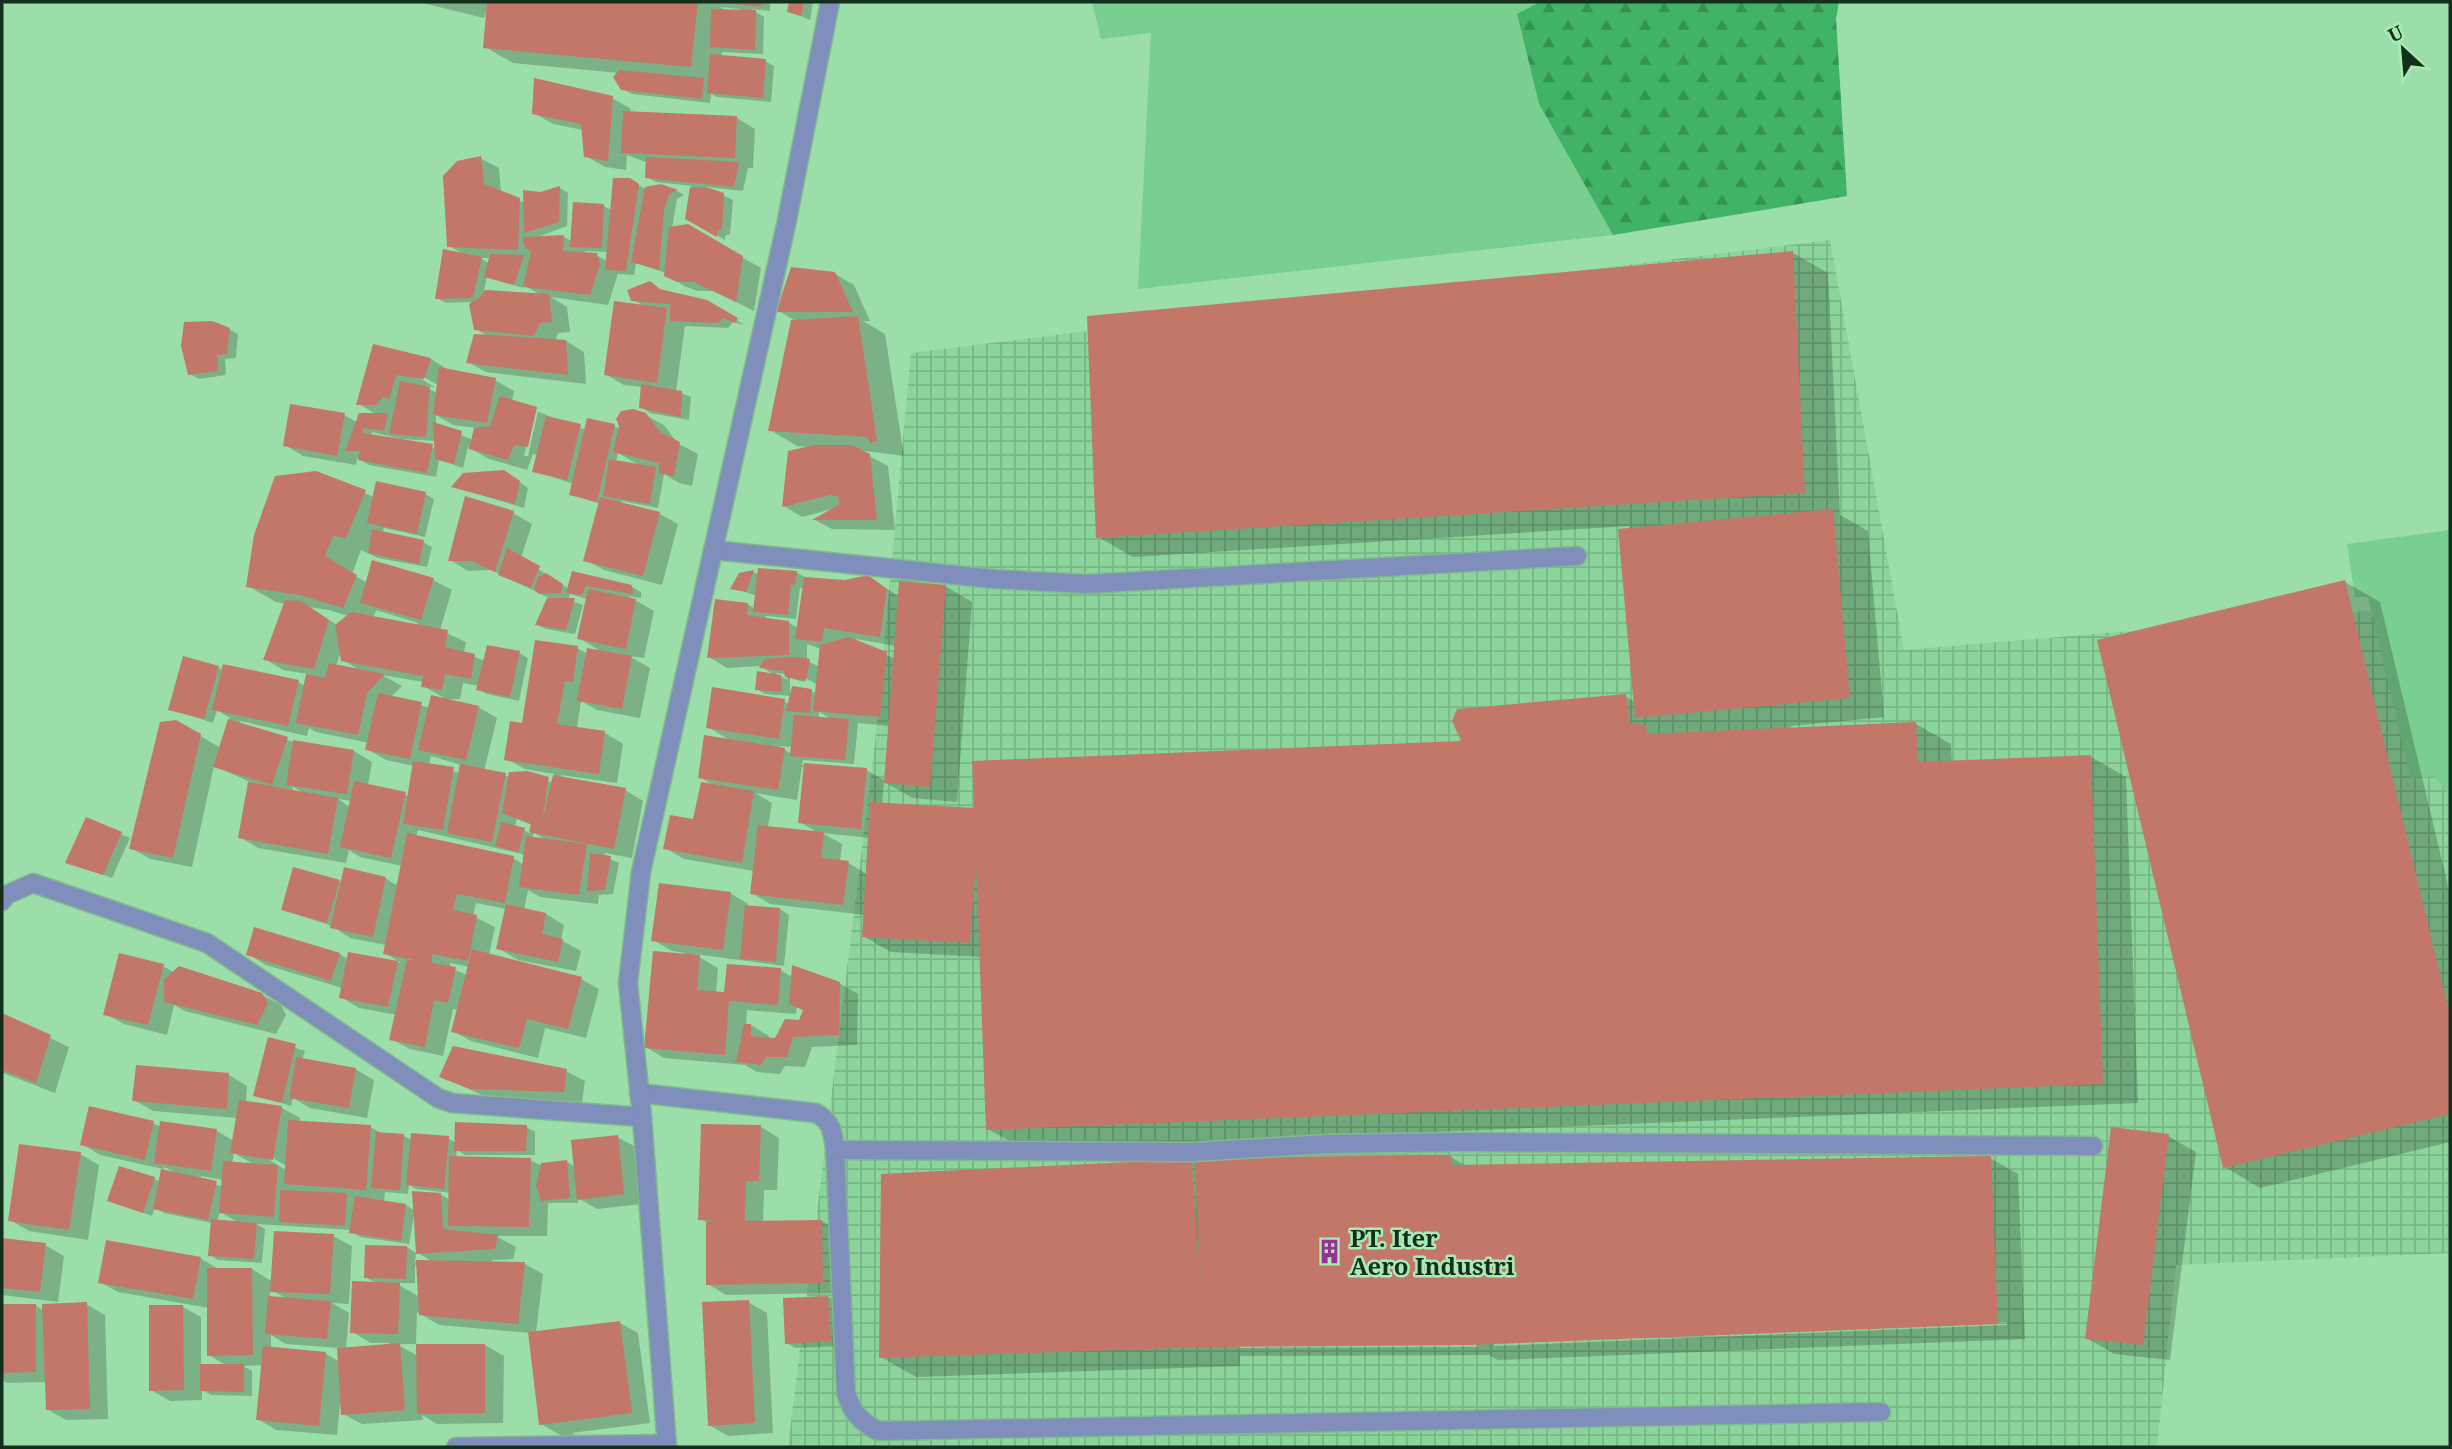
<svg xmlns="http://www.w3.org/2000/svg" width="2452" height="1449" font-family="'Noto Serif',serif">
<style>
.industrial{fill:url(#industrial-grid)}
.grass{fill:#79cf8f}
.forest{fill:url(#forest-firs)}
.shadow{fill:#0003;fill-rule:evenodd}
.building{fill:#c37769}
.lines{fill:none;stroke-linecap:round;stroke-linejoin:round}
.minor-casing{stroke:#80bb8d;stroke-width:21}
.minor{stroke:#808ebb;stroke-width:18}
.labels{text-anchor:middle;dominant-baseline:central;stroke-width:5;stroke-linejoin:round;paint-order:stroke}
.poi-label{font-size:24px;font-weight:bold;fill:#142f1b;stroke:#a8ebb7;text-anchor:start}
</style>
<defs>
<pattern id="industrial-grid" width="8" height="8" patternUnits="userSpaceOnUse" patternTransform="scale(1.75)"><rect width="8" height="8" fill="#8bd49b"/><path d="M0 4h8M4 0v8" fill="none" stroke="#77b685"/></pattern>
<pattern id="forest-firs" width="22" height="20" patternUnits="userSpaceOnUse" patternTransform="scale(1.75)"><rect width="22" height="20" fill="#40b366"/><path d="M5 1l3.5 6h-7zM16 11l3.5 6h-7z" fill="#349253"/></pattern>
</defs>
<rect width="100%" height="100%" fill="#9bdeaa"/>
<polygon class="industrial" points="1830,240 1904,650 2391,609 2450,778 2450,1253 2176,1265 2157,1447 788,1447 875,743 911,353"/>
<g class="grass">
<polygon points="1092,2 1540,2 1517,15 1539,104 1613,235 1138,289 1151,33 1101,39"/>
<polygon points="2450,530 2450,796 2434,776 2410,778 2368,597 2355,597 2347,544"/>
</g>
<polygon class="forest" points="1540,2 1839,2 1836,19 1847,196 1613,235 1539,104 1517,14"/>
<g class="shadow">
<path d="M418,2H770V11L751,9L764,17L763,54L722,52L721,57L765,61L774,66L771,102L717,97L711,94L710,103L632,94L623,89L619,73L513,63L485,47L487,10L484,18ZM720,7L740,9L739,12L727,11Z"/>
<polygon points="790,2 813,2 810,20 789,11"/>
<polygon points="612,98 631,109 630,113 737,118 755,129 753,168 748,168 743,191 706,187 733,200 730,234 725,236 725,240 687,218 692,186 656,182 647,177 648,163 627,155 626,170 605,167 586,156 583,130 553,124 534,113"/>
<path d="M480,158L499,168L501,193L525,203L560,188L568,193L567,226L535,238L564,237L572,241L603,206L612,210L630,180L647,190L661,186L677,191L684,195L677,199L672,229L687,226L761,268L754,311L714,291H697L684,286L666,273L636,263L634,275L618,274L608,305L551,297L567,307L570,332L558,333L555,341H566L584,352L586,384L486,372L468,362L489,337L476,329L471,302L446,303L437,298L463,254L449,246ZM585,251L608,252L607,261L596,255L584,254ZM480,258H491L490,263L487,262ZM487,277L523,288L524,285L542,296L484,291Z"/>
<path d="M1793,253L1828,273L1840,515L1868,531L1884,717L1791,726V729L1916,724L1951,744L1952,762L2091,757L2126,777L2138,1103L1023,1149L988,1129L981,957L891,952L863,936L865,915L770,904L752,893L754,871L684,859L665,848L695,821L715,786L699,777L731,741L708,727L784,701L789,704L791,696L765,694L757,689L774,675L760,666L727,668L709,657L748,604L755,609L757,596L733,588L740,575L754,572L759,575L796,572L805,577L846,582L868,577L900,597L945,586L972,602L957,802L913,798L884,782L882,804L976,810L1464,743L1625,696L1635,702L1629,526L1133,557L1098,537ZM800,588L804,589L798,628L788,622L765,619L766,616L796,619ZM856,639L896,646L895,659L856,641ZM807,644L821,649L820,667L807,661ZM775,673L786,674L788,680ZM800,675L818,685L817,694L811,691L790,695V678L807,683L798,678ZM819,712L823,714L831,719L819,718ZM858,723L890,726L886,781L866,770L802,765L803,760L854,764ZM778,746L793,747L792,754ZM802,767H805L799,822L819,833L768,827L772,803L755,793L797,800ZM822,833L870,838L867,874L848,863L840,862L842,844Z"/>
<polygon points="835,274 854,285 870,321 863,321 885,334 904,456 858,450 888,466 895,530 832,529 815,520 832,509 802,517 784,506 810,447 797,446 770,430 797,322 779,311"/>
<polygon points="663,292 706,302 745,325 733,322 728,328 685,326 676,391 691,397 689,420 650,413 641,407 642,387 624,385 605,374 646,307 632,299"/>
<polygon points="229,329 238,334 236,358 225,359 226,375 199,379 190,374"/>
<path d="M374,346L431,359L449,370L495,380L514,391L512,402L586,430L614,426L620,429L646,415L665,426L677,443L698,454L692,486L679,483L664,474L658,508L622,501V504L660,514L678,524L662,585L604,570L585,560L600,504L571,494L574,484L534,471L538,455L533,454L527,470L489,459L468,447L463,468L439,460L436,477L369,465L357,458L356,465L303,456L285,445L344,415L358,423L376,414L359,404ZM417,373L438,385L437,393L424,386L435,387L416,376ZM534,411H538L528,456H524ZM436,415L453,425L476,428L473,440L436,425ZM372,432L401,439L435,441L436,448L371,436ZM618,453L641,466L616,462Z"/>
<path d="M316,473L374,497L425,494L434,499L425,537L384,528L382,533L423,542L432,547L427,567L378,558L361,550L352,574L367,583L433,580L452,590L440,630L466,642L464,653L485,661L519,653L528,658L519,701L487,694L478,689L479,686L463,683L460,699H446L423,686L424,682L382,675L402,686L391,697L430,708L478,707L497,718L484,771L510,777L553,782L554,774L525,769L506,759L523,725L577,648L588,654L602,652L579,638L587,599L570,594L569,597V600L583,605L575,634L546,629L537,625L549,598L491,570L468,571L450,560L513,513L532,524L521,558L569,589L573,573L632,587L641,592V598L628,596L654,611L644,658L629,656L650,668L640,718L597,710L581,701L577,728L605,733L623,744L617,783L561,775V778L625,790L643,801L632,858L605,853V857L619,863L613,894L599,895L598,904L540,897L528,890L524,910L546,914L564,925L561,940L581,951L576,971L518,960L498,948L507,909L476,903L473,916L495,927L489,955L581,979L599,989L586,1038L545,1028L538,1058L471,1041L453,1031L458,1010L453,1009L443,1056L410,1049L391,1039L397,1015L359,1008L341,997L342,988L266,965L248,954H339L348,959L349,954L401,963L385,953L386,945L350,938L332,926L283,910L339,882L385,878L398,886L402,866L360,857L349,850L346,863L258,848L240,837L250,782L214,766L192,867L150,859L131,848L176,722L221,748L230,718L217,710L213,723L170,709L218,668L298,682L305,686L308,674L283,670L265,659L285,604L276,602L248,586ZM309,607L329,610L348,616L337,625ZM376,610L418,623L417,626L373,618ZM341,651L343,660L361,671L336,666ZM240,721L307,736L309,728L316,732L369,743L367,749L386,760L414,766L409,796L368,785L372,762L354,751L293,742L239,724ZM431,756L461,765L460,773L429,765ZM293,786L295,788L304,793L292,791ZM338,799L352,801L350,807ZM517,819L532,825L530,833L515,827ZM418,830L526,855L524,865L513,858L416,837ZM534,833L546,840L532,839ZM450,963L469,967L467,975L450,968Z"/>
<polygon points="513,477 528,488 524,508 454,487"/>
<polygon points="2345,582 2380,602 2450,894 2450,1142 2260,1188 2225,1167"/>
<polygon points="87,820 130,838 112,878 68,862"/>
<path d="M730,893L748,904V907L780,909L789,915L784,966L694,954L718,968L716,993L726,994L781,970L792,977L839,983L858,994L857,1045L812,1047L805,1067L785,1066L780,1074L757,1072L745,1065L664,1058L646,1047L685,953L672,951L653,940ZM797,1007L804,1011L800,1022L776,1040L769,1039V1036L751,1025L746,1026L747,1010L796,1014Z"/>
<polygon points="163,966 175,973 261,994 281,1005 286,1015 276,1034 185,1011 174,1005 167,1035 124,1024 106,1014"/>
<polygon points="2,1015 69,1047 55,1093 3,1073 2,1083"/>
<polygon points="269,1039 305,1051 302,1060 355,1069 374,1080 367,1118 310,1108 293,1098 291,1106 255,1095"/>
<polygon points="566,1071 585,1081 582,1102 491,1099 442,1077"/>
<path d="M229,1075L247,1086L246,1102L282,1108L300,1118V1123L370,1127L383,1134L404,1136L412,1140L448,1138L456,1143L526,1127L535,1132V1155H465L457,1150L456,1158L530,1160L542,1166L566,1161L575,1167L617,1137L636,1147L642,1204L597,1209L578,1198V1203H548L547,1236H496L516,1247L513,1259L492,1260V1263L525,1264L543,1274L536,1333L620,1323L638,1333L650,1423L572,1433L593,1445L532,1439L562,1436L541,1424L530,1333L439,1325L417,1312L416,1344H396L418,1356L485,1345L504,1356L503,1423L437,1424L422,1415L423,1420L362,1424L343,1414L340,1404L337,1435L276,1430L258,1419L263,1365L243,1366L252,1371V1396L211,1395L202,1390V1400L170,1401L151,1390L183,1307L201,1317V1365L227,1366L209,1355V1308L118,1292L100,1282L200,1258L220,1270L252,1269L273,1282L333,1236L352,1246L349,1304L332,1303L349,1313L346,1349L389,1346V1343H371L352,1332L378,1284L365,1277L367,1246L407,1247L416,1253L415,1262H433L418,1253L414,1216L409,1244L360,1237L351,1230L256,1224L265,1229L262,1263L218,1260L210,1255L212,1223L164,1213L155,1208L152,1216L109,1200L154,1178L160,1182L163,1169L100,1155L82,1144L153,1123L161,1127L162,1123L217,1131L234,1141L237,1118L153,1111L134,1100ZM234,1153L239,1156L255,1165L232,1164ZM267,1154L286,1166V1170L265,1157ZM164,1167L176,1173L163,1171ZM201,1176L223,1180V1187L200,1179ZM409,1185L416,1189L451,1193L450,1200L437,1192L415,1211L406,1205L384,1202L385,1192L408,1194ZM220,1212L239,1223L217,1221ZM415,1265H418L420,1297L395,1283H415ZM270,1289L287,1299L270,1298ZM271,1335L286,1344L339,1348L340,1362L326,1354L271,1349Z"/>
<polygon points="761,1127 779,1138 777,1190 764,1190 763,1223 822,1221 841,1232 841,1293 726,1295 708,1284 708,1223 700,1219"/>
<polygon points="2168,1136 2196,1152 2170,1360 2114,1354 2087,1338"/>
<polygon points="80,1154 99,1165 88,1240 29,1231 10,1220"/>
<path d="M1451,1157L1466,1166L1990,1158L2018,1174L2025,1339L1498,1360L1489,1355L1240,1356V1366L916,1377L881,1357L1191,1161L1196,1164ZM2007,1322V1325L1494,1346V1342ZM1477,1343V1347L1239,1348V1345Z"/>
<polygon points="2,1240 45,1245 64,1256 58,1302 2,1295"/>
<polygon points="828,1297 837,1302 839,1346 795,1348 787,1343"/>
<polygon points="748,1302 767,1313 773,1433 728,1436 709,1425"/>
<polygon points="86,1304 105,1315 108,1419 66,1420 47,1409 47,1382 7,1383 2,1380 2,1306 35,1305 44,1311"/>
</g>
<g class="building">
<polygon points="487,2 698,2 691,67 483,48"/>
<polygon points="720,2 762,2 761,7"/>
<polygon points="789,2 804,2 801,16 787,12"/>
<polygon points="711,9 756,10 755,50 710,47"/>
<polygon points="710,54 766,59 763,98 707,93"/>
<polygon points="619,70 704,78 702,99 621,90 613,77"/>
<polygon points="534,78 613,96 608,161 584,157 581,124 532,114"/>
<polygon points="623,111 737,116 735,158 621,153"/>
<polygon points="481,156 484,184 520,198 518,250 447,247 443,176 457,161"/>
<polygon points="646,157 739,162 734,187 645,178"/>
<polygon points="613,178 630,178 639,184 626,271 605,270"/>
<polygon points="661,184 678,190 669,194 664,211 659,270 631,262 645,187"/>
<polygon points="560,186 559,222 524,233 523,190 540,192"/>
<polygon points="690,187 709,188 724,193 722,229 717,231 717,237 685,219"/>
<polygon points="573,202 604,204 602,248 570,247"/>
<polygon points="688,224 743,256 736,302 694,282 677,282 664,276 669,227"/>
<polygon points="564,235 563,251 597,253 600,264 590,295 523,287 531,252 524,246 523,237"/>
<polygon points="443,249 482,257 473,298 435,299"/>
<polygon points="1793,251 1805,493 1096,538 1087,316"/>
<polygon points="490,254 524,255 514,285 484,277"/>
<polygon points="791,267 835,272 853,312 776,312"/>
<polygon points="650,281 660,289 707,300 738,318 735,323 723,318 718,323 670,321 670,304 631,301 627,290"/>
<polygon points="485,290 549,294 552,322 540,323 534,336 474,330 469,304 479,298"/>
<polygon points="614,301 667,308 657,383 604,375"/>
<polygon points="858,316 877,441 870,443 867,437 768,431 791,320"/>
<polygon points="212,321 230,328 227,354 217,355 218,371 188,375 181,346 184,322"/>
<polygon points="474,334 566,340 568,375 466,363"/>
<polygon points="373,344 431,358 424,379 396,375 389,399 383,397 376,405 356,405"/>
<polygon points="439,367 496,378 487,423 433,415"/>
<polygon points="400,381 430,387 426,437 389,434"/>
<polygon points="641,384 682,391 681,417 639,408"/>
<polygon points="500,396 537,407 528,447 514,445 508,460 469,449 474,428 490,426"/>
<polygon points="290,404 345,413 337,456 283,446"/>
<polygon points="633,409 646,413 660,432 680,442 674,476 659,473 659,463 613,452 619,426 616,419 621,411"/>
<polygon points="359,413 388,413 384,431 363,428 363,433 433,444 427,473 358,460 360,451 345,451"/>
<polygon points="546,416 581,424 567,480 532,472"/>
<polygon points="587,418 615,424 597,502 569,495"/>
<polygon points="433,422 462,431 454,464 435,459"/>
<polygon points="814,445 852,445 870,454 877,520 812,520 840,504 838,497 830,495 782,507 788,451"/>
<polygon points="609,459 656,467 650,504 603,496"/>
<polygon points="504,470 520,481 515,504 451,487 463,473"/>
<polygon points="316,471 366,490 346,538 333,536 325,556 357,575 343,608 300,595 246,587 254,535 275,476"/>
<polygon points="376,481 426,492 417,534 367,523"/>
<polygon points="465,496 514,511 495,572 471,561 448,561"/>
<polygon points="600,497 660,512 643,576 583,561"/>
<polygon points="1833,509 1850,698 1635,718 1618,529"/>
<polygon points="372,529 424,540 419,564 368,553"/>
<polygon points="507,548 540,566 531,588 498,575"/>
<polygon points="372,560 434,578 421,620 360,603"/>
<polygon points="758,568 797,571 795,585 791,584 788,615 753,612"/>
<polygon points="754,570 746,592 730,589 739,573"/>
<polygon points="572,571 632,585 633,594 586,586 582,595 566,593"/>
<polygon points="546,573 563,584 561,593 539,594 534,589 538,577"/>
<polygon points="868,575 887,589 880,637 824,628 822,642 795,639 804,577 845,580"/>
<polygon points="2345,580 2450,1016 2450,1114 2223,1168 2097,640"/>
<polygon points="899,581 946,585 930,787 884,783"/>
<polygon points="588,589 636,599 626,649 577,639"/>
<polygon points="547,598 575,598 566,630 535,625"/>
<polygon points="715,599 748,603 747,615 789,621 789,655 707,658"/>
<polygon points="285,600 301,601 329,620 314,669 263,660"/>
<polygon points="351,612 448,630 445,647 475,654 471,679 445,674 442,690 421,687 423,676 341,661 335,625"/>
<polygon points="849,637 887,652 880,717 813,711 820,645"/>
<polygon points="535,640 578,646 573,682 565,681 557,724 605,731 599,774 504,760 510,721 522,723"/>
<polygon points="487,645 520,651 510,697 476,690"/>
<polygon points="587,648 632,656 622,709 577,701"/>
<polygon points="183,656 219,666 204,719 168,710"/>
<polygon points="793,657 810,659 806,681 785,677 784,671 759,668 764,659"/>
<polygon points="329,663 385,674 367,693 358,735 296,723 306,674 325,678"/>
<polygon points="223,664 299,680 288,726 212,710"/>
<polygon points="757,671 781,675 782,692 755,690"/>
<polygon points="792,686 812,689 810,713 786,711"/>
<polygon points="712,687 785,699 779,739 706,728"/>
<polygon points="378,693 422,702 410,759 365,750"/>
<polygon points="1626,694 1630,723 1646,725 1647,734 1916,722 1918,762 2091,755 2103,1084 986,1130 976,862 970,943 862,937 870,802 974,808 972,761 1461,741 1452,721 1457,709"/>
<polygon points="431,695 479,706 466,760 418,750"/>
<polygon points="794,715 849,719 845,760 790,756"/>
<polygon points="228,719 288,737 272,785 213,767"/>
<polygon points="176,720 201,734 173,858 129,849 160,722"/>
<polygon points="704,735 785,748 778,790 698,778"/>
<polygon points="293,740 354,750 347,794 286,785"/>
<polygon points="413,761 454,767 443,830 403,824"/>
<polygon points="804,763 867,768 861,829 798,823"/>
<polygon points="460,764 506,773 492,842 447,833"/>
<polygon points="527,771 549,777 542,823 553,775 626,788 614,849 529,832 531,824 502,813 509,772"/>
<polygon points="354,781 406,792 391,858 340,847"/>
<polygon points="248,782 338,798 328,854 238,838"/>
<polygon points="701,782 754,791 742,863 663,849 670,815 693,819"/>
<polygon points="86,817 122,832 103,875 65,863"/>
<polygon points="501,822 525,828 518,852 495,846"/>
<polygon points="758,825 824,832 821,858 849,861 843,905 750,894"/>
<polygon points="407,833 514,856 505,903 457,894 453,910 477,915 468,961 432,954 432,963 456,967 448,1003 434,1000 425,1047 389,1040 407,960 415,960 383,954"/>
<polygon points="526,836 587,844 579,895 519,887"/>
<polygon points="590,853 611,856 605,890 587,891"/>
<polygon points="293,867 340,880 327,923 281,910"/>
<polygon points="344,867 386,877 373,937 330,928"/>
<polygon points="659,883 731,892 723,950 651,941"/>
<polygon points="506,904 546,913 542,934 563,939 558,962 496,949"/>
<polygon points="745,905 780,908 776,962 740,959"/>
<polygon points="254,927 340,953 331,981 246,955"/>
<polygon points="472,949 582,977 568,1029 527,1019 519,1048 451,1032"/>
<polygon points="653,951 700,955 697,990 724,992 727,964 781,968 778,1005 729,1001 725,1055 644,1048"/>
<polygon points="348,952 398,961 388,1007 339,998"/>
<polygon points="119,953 164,964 148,1025 103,1015"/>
<polygon points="792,965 840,982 839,1035 793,1037 787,1057 766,1057 761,1065 736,1062 744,1024 751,1024 751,1036 775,1038 785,1019 799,1020 803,1010 789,1004"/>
<polygon points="179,966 262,993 268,1003 257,1025 164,1002 164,980"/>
<polygon points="2,1013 51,1035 36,1083 2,1070"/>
<polygon points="268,1037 296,1044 282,1103 253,1096"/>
<polygon points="453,1046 567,1069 564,1092 470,1089 439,1077"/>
<polygon points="296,1057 356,1068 349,1108 289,1098"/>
<polygon points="136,1065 229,1073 227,1109 132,1101"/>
<polygon points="239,1100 282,1106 273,1160 230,1153"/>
<polygon points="89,1106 154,1121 145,1160 80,1145"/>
<polygon points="288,1120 371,1125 366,1190 284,1184"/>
<polygon points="160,1121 217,1129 211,1171 154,1163"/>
<polygon points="455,1122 527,1125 526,1151 454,1151"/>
<polygon points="701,1124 761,1125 759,1181 746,1181 745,1221 822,1220 823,1283 706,1285 706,1221 716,1220 698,1220"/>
<polygon points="2111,1127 2169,1134 2143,1345 2085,1339"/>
<polygon points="376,1132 404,1134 400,1190 371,1188"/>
<polygon points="411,1133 449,1136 444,1189 406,1185"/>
<polygon points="618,1135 624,1194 577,1200 571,1140"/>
<polygon points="19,1144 81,1152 69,1230 8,1221"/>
<polygon points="1451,1155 1454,1182 1453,1165 1991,1156 1998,1324 1468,1345 1206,1347 879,1358 881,1174 1191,1159 1201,1283 1194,1158"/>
<polygon points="449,1156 531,1158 529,1227 448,1226"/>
<polygon points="567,1160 570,1198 541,1201 536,1186 541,1163"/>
<polygon points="223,1161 278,1165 274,1217 219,1213"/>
<polygon points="119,1166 155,1177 143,1213 107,1201"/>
<polygon points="161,1169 217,1181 208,1220 153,1209"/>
<polygon points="280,1190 347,1193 345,1226 279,1222"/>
<polygon points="412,1191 441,1193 443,1229 498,1235 495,1249 416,1254"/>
<polygon points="355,1196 406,1204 401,1241 349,1233"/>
<polygon points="211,1219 257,1223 254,1259 208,1256"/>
<polygon points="274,1231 334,1234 330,1294 270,1292"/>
<polygon points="2,1238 46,1243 40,1292 2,1288"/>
<polygon points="106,1240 201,1257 193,1299 98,1283"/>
<polygon points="365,1245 407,1246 406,1279 364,1278"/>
<polygon points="416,1260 525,1262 518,1324 419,1315"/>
<polygon points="207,1268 252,1268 253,1355 207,1356"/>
<polygon points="352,1281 400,1283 398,1334 350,1333"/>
<polygon points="268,1296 331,1301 327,1339 265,1334"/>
<polygon points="828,1296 831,1341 785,1344 783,1298"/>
<polygon points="749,1300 755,1423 708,1426 702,1302"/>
<polygon points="87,1302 90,1409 46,1410 42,1304"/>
<polygon points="2,1304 36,1304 36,1372 2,1373"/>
<polygon points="149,1305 183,1305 184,1390 149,1391"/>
<polygon points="620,1321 632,1413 539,1425 528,1332"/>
<polygon points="400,1343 405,1410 341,1415 337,1348"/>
<polygon points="416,1344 485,1344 485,1413 417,1414"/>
<polygon points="263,1346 326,1352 319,1426 256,1420"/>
<polygon points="200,1364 244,1364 244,1392 200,1391"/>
</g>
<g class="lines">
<defs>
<g id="minor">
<polyline points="713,550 994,579 1086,584 1577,556"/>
<polyline points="2,901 6,895 33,883 207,943 438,1098 452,1103 642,1117"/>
<path d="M639,1093L816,1113C832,1122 833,1132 835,1150L846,1393C852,1413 860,1421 878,1431L1881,1412"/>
<polyline points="835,1150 1193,1152 1327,1144 1463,1142 2093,1146"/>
<polyline points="456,1447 667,1444"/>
<polyline points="667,1447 642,1117 628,983 641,872 786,225 830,2"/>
</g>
</defs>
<use href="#minor" class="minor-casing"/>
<use href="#minor" class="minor"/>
</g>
<defs>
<symbol id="building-bare" viewBox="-9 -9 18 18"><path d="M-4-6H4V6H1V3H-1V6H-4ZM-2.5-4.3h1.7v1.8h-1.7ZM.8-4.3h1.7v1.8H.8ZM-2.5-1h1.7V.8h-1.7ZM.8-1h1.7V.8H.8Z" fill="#9a3093" stroke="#a8ebb7" stroke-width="2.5" paint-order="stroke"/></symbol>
</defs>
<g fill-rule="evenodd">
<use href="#building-bare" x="1312" y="1234" width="35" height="35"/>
</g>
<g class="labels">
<g class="poi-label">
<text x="1350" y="1237">PT. Iter<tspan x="1350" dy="28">Aero Industri</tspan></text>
</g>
</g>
<rect width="2452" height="1449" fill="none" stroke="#142f1b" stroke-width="7"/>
<g transform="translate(2403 49) rotate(334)" stroke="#a8ebb7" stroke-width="5" paint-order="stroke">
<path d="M0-5L12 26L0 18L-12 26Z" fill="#142f1b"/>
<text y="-10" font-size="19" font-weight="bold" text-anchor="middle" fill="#142f1b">U</text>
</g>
</svg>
